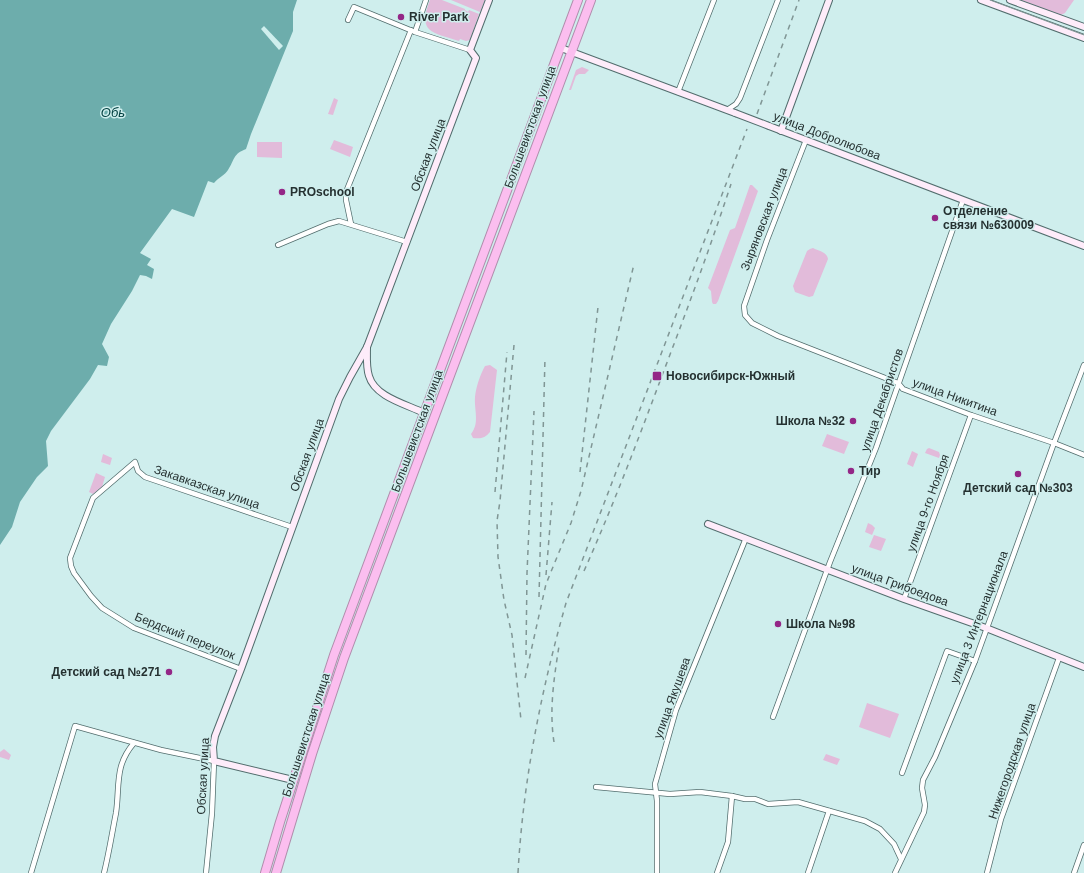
<svg xmlns="http://www.w3.org/2000/svg" width="1084" height="873" font-family="Arial,sans-serif">
<style>
.green{fill:#e2bbda}
.water{fill:#6dadac}
.pier{fill:#cfeeed}
.lines{fill:none;stroke-linecap:round;stroke-linejoin:round}
.street-casing{stroke:#526d6d;stroke-width:6}
.secondary-casing{stroke:#526d6d;stroke-width:8}
.highway-casing{stroke:#b08dac;stroke-width:10}
.street{stroke:#fff;stroke-width:4.5}
.secondary{stroke:#feecfa;stroke-width:6}
.highway{stroke:#fbbeef;stroke-width:8}
.tram{stroke:#809695;stroke-width:1}
.rail{stroke:#809695;stroke-width:1.5;stroke-dasharray:5 5;stroke-linecap:butt}
.secondary-bridge-casing{stroke:#526d6d;stroke-width:8;stroke-linecap:butt}
.secondary-bridge{stroke:#feecfa;stroke-width:6}
.poi-dot{fill:#942687;stroke:#cfeeed;stroke-width:1.5}
.labels{text-anchor:middle;dominant-baseline:central;stroke-width:3;stroke-linejoin:round;paint-order:stroke}
.poi-label{font-size:12px;font-weight:bold;fill:#253131;stroke:#cfeeed;text-anchor:start}
.street-label{font-size:12px;fill:#253131;stroke:#cfeeed}
.water-label{font-size:13px;font-style:italic;fill:#024141;stroke:#cfeeed}
</style>
<rect width="100%" height="100%" fill="#cfeeed"/>
<g class="green">
<path d="M430,0H442L465,9V10L468,12L469,10L479,14L470,40L466,41L460,39L459,41C432,32 417,33 430,0Z"/>
<polygon points="451,0 485,0 480,12"/>
<polygon points="1020,0 1074,0 1065,13 1061,15"/>
<polygon points="582,67 589,70 585,74 579,74 576,76 571,90 569,90 576,70"/>
<polygon points="334,98 338,100 333,115 328,114"/>
<polygon points="334,140 353,147 350,157 330,149"/>
<polygon points="257,142 282,142 282,158 257,157"/>
<polygon points="750,185 752,185 758,191 718,301 716,304 713,304 712,302 711,291 708,288 730,230 735,228"/>
<path d="M813,248C819,251 827,252 828,259L813,296L809,297L795,292L793,286L807,251L810,249Z"/>
<path d="M490,365L497,370L490,432C485,438 481,439 473,438L471,434C480,423 474,410 475,397C476,387 480,375 485,366Z"/>
<polygon points="827,434 849,442 844,454 822,446"/>
<polygon points="929,448 939,452 940,455 939,458 925,453 927,449"/>
<polygon points="912,451 918,454 913,467 907,464"/>
<polygon points="103,454 112,458 110,465 101,462"/>
<polygon points="96,473 105,477 102,487 93,494 89,492"/>
<polygon points="868,523 872,525 875,528 872,535 865,532"/>
<polygon points="874,535 886,539 881,551 869,547"/>
<polygon points="867,703 899,714 890,738 859,727"/>
<polygon points="4,749 11,755 9,760 0,757 0,752"/>
<polygon points="826,754 840,759 837,765 823,760"/>
</g>
<path class="water" d="M0,0H297L293,12V31L251,134L246,149C233,154 235,159 228,170C225,175 218,178 214,183L208,181L194,217L172,209L140,253L151,259L147,265L154,269L152,279L146,276L140,275L132,291L111,324L102,344L109,357L107,366L98,365L90,379L51,431L46,441L48,466L37,477L20,502L12,527L0,545Z"/>
<polygon class="pier" points="264,26 283,46 279,50 261,29"/>
<g class="lines">
<defs>
<g id="street">
<polyline points="348,20 354,7 415,32 470,50"/>
<polyline points="415,32 426,0"/>
<polyline points="678,92 714,0"/>
<polyline points="727,110 736,104 740,98 778,0"/>
<polyline points="806,140 767,240 744,306 745,315 752,323 778,336 898,383 903,389 971,415 1054,443 1084,455"/>
<polyline points="351,224 346,200 346,192 411,30"/>
<polyline points="278,245 328,224 339,221 407,242"/>
<polyline points="904,599 971,415"/>
<polyline points="241,669 134,628 102,608 91,596 74,573 71,566 70,558 93,498 135,462 138,471 145,477 292,527"/>
<polyline points="773,717 830,562 876,448 963,200"/>
<polyline points="902,773 947,651 975,661"/>
<polyline points="596,787 670,794 700,792 732,796 745,799 755,799 768,804 798,802 865,821 880,829 894,844 901,859"/>
<polyline points="31,873 75,726 161,750 214,761 212,813 206,873"/>
<path d="M104,873C109,853 112,833 116,813C120,786 114,766 134,743"/>
<polyline points="657,873 657,801 655,784 676,710 746,538"/>
<polyline points="717,873 728,842 732,796"/>
<polyline points="808,873 829,811"/>
<polyline points="895,873 924,812 925,805 922,788 923,780 935,757 975,661 1054,443 1084,365"/>
<polyline points="987,873 1001,819 1059,658"/>
<polyline points="1074,873 1084,845"/>
</g>
<g id="secondary">
<polyline points="981,0 1084,38"/>
<polyline points="1010,0 1084,27"/>
<polyline points="561,48 735,113"/>
<polyline points="769,126 1084,246"/>
<polyline points="781,131 829,0"/>
<path d="M367,347C367,356 366,367 369,376C375,397 406,404 424,413"/>
<polyline points="708,524 904,599 986,628 1084,667"/>
<polyline points="293,780 214,761 213,747 215,736 241,669 339,399 350,377 367,347 476,58 470,50 489,0"/>
</g>
<g id="highway">
<polyline points="265,873 280,822 334,655 578,0"/>
<polyline points="276,873 312,754 344,658 591,0"/>
</g>
</defs>
<use href="#street" class="street-casing"/>
<use href="#secondary" class="secondary-casing"/>
<use href="#highway" class="highway-casing"/>
<use href="#street" class="street"/>
<use href="#secondary" class="secondary"/>
<use href="#highway" class="highway"/>
<polyline class="tram" points="990,0 1084,35"/>
<g class="rail">
<polyline points="757,114 799,0"/>
<polyline points="514,345 500,501 497,521 498,557 504,600 512,635 521,720"/>
<polyline points="580,472 598,307"/>
<polyline points="495,492 507,352"/>
<path d="M584,571C613,506 638,440 663,373C687,310 710,248 731,184"/>
<polyline points="546,575 552,502"/>
<polyline points="539,597 545,357"/>
<polyline points="526,655 527,573 534,411"/>
<polyline points="525,678 546,584 571,523 581,491 634,264"/>
<path d="M554,742C549,710 554,678 559,646"/>
<path d="M518,873C523,781 541,691 566,603L747,129"/>
</g>
<defs>
<polyline id="secondary-bridge" points="735,113 769,126"/>
</defs>
<use href="#secondary-bridge" class="secondary-bridge-casing"/>
<use href="#secondary-bridge" class="secondary-bridge"/>
</g>
<g class="poi-dot">
<circle cx="401" cy="17" r="4"/>
<circle cx="282" cy="192" r="4"/>
<circle cx="935" cy="218" r="4"/>
<rect x="652" y="371" width="10" height="10" rx="2"/>
<circle cx="853" cy="421" r="4"/>
<circle cx="851" cy="471" r="4"/>
<circle cx="1018" cy="474" r="4"/>
<circle cx="778" cy="624" r="4"/>
<circle cx="169" cy="672" r="4"/>
</g>
<g class="labels">
<g class="poi-label">
<text x="409" y="17">River Park</text>
<text x="290" y="192">PROschool</text>
<text x="943" y="211">Отделение<tspan x="943" dy="14">связи №630009</tspan></text>
<text x="666" y="376">Новосибирск-Южный</text>
<text x="845" y="421" text-anchor="end">Школа №32</text>
<text x="859" y="471">Тир</text>
<text x="1018" y="488" text-anchor="middle">Детский сад №303</text>
<text x="786" y="624">Школа №98</text>
<text x="161" y="672" text-anchor="end">Детский сад №271</text>
</g>
<g class="street-label">
<text transform="translate(530 127) rotate(-70)">Большевистская улица</text>
<text transform="translate(827 136) rotate(21)">улица Добролюбова</text>
<text transform="translate(428 155) rotate(-69)">Обская улица</text>
<text transform="translate(764 219) rotate(-69)">Зыряновская улица</text>
<text transform="translate(955 397) rotate(20)">улица Никитина</text>
<text transform="translate(882 400) rotate(-71)">улица Декабристов</text>
<text transform="translate(417 431) rotate(-70)">Большевистская улица</text>
<text transform="translate(307 455) rotate(-70)">Обская улица</text>
<text transform="translate(207 487) rotate(19)">Закавказская улица</text>
<text transform="translate(928 503) rotate(-70)">улица 9-го Ноября</text>
<text transform="translate(900 585) rotate(20)">улица Грибоедова</text>
<text transform="translate(979 617) rotate(-69)">улица 3 Интернационала</text>
<text transform="translate(185 636) rotate(22)">Бердский переулок</text>
<text transform="translate(672 698) rotate(-70)">улица Якушева</text>
<text transform="translate(306 735) rotate(-72)">Большевистская улица</text>
<text transform="translate(1012 761) rotate(-71)">Нижегородская улица</text>
<text transform="translate(203 776) rotate(-87)">Обская улица</text>
</g>
<g class="water-label">
<text x="113" y="112">Обь</text>
</g>
</g>
</svg>
